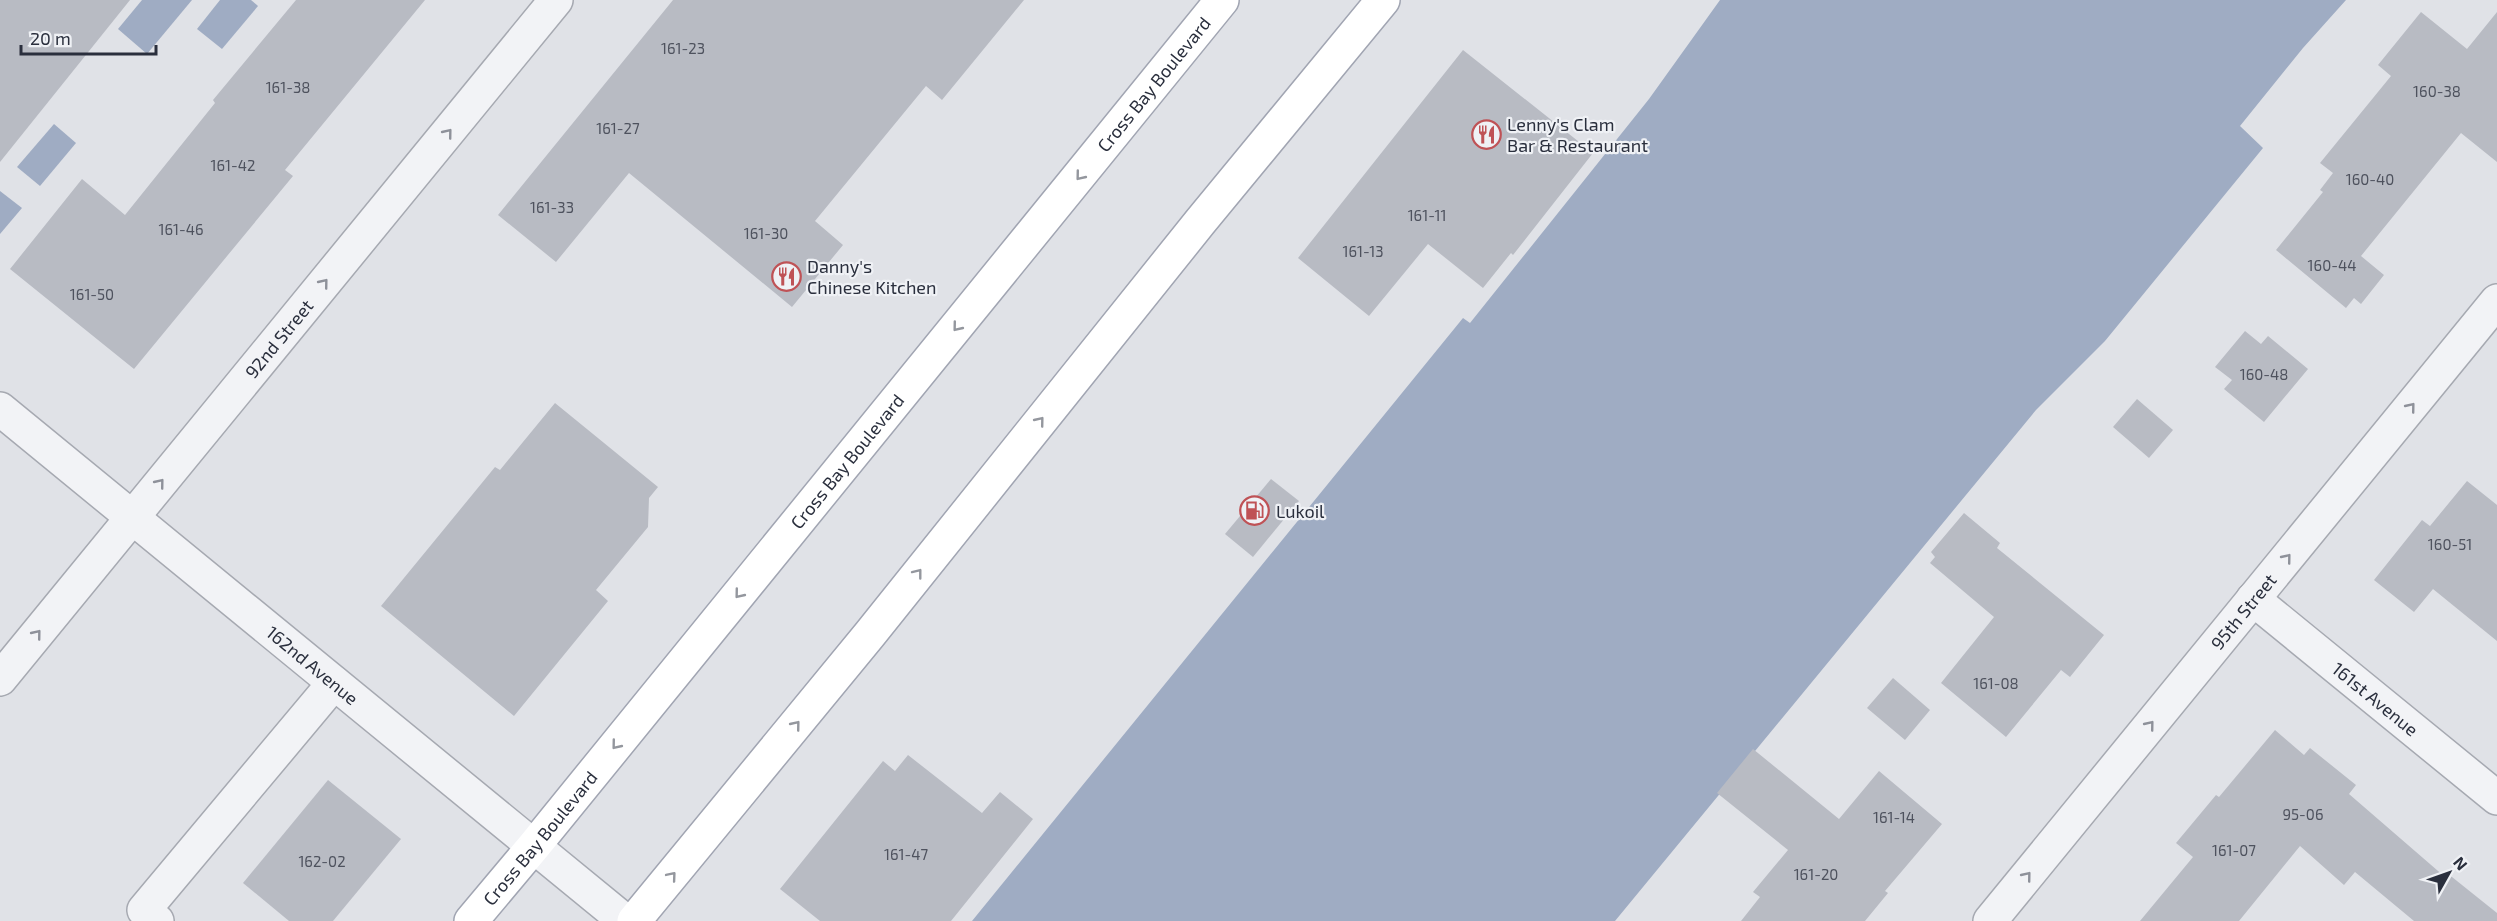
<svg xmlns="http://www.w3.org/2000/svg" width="2497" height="921" font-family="'Exo 2',sans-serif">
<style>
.water{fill:#9facc3}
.building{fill:#b8bbc3}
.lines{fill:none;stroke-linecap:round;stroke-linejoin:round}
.minor-casing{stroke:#a6a9b1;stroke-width:36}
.major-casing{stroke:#a1a5b2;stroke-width:36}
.minor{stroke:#f2f3f6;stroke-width:33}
.major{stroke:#fff;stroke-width:33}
.oneway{stroke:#8e919a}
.oneway2{stroke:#94979e}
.labels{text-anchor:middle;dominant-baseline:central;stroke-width:4.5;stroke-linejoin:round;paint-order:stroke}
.number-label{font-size:15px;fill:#4e525e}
.street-label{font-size:18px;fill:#2a2f3d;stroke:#eff1f5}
.poi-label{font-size:18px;fill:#2a2f3d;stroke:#eff1f5;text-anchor:start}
</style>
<rect width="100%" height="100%" fill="#e0e2e7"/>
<g class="water">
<polygon points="142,0 192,0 147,54 118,29"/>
<polygon points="220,0 251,0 258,6 222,49 197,29"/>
<polygon points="1720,0 2346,0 2303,48 2240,126 2263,148 2105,341 2036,410 1615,921 972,921 1463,318 1470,323 1649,99"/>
<polygon points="54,124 76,143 40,186 17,167"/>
<polygon points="0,191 22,208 0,234"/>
</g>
<g class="building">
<polygon points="0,0 130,0 0,162"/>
<polygon points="296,0 425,0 285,170 293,176 134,369 10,269 82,179 125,215 215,103 213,100"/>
<polygon points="673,0 1024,0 942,100 926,86 815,221 843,245 792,307 629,173 556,262 498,215"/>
<polygon points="2421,12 2467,49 2497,12 2497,162 2461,133 2361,256 2384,275 2361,304 2354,298 2346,308 2276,250 2323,192 2320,190 2333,173 2320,163 2391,76 2378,65"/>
<polygon points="1463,50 1593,153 1513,255 1511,253 1483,288 1428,244 1369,316 1298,258"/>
<polygon points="2245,331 2261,344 2268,336 2308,369 2264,422 2224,389 2232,380 2215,367"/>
<polygon points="2137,399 2173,430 2149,458 2113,427"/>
<polygon points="555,403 658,487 649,498 648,527 596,590 608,601 514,716 381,606 495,467 500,470"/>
<polygon points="1271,479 1299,501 1253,557 1225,534"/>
<polygon points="2467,481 2497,505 2497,641 2433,589 2414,612 2374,580 2422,520 2430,526"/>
<polygon points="1964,513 2000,543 1997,548 2104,635 2070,677 2061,670 2006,737 1941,683 1994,617 1930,563 1935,557 1931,552"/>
<polygon points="1893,678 1930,710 1905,740 1867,708"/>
<polygon points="2275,730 2304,755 2310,748 2356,785 2349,794 2445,877 2447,873 2497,913 2497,921 2414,921 2355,872 2344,885 2300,846 2239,921 2140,921 2193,857 2176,843 2216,795 2219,797"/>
<polygon points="1753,749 1839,819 1879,771 1942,824 1885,891 1888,893 1865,921 1741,921 1760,897 1753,892 1788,850 1717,793"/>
<polygon points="908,755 982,813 1000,792 1033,819 951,921 820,921 780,889 883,761 895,771"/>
<polygon points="328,780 401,839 333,921 289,921 243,883"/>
</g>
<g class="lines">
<defs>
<g id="minor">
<path id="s1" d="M0,409L625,921"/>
<path id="s2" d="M2253,599L2497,798"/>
<path id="s3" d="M0,679L556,0"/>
<polyline points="157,921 144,910 334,683"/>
<path id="s4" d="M1990,921L2497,301"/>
</g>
<g id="major">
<path id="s5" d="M471,921L534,846L1222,0"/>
<polyline points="634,921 870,634 1200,222 1383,0"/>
</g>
</defs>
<use href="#minor" class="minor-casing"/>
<use href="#major" class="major-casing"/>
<use href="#minor" class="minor"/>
<use href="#major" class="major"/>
</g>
<defs><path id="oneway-chevron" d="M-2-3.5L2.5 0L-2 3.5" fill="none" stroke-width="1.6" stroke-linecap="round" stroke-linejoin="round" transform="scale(1.5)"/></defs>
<g class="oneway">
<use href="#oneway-chevron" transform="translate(448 133) rotate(-51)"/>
<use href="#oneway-chevron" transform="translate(324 283) rotate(-51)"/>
<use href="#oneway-chevron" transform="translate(2411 407) rotate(-51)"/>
<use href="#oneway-chevron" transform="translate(160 483) rotate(-51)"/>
<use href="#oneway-chevron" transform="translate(2287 558) rotate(-51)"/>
<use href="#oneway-chevron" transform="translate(37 634) rotate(-51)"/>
<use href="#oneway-chevron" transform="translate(2150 725) rotate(-51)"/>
<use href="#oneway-chevron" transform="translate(2027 876) rotate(-51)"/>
</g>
<g class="oneway2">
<use href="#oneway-chevron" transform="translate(1080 176) rotate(129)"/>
<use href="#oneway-chevron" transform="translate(957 327) rotate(129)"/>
<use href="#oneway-chevron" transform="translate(1040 421) rotate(-51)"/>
<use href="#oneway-chevron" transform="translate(918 573) rotate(-52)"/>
<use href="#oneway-chevron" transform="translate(739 594) rotate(129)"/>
<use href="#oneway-chevron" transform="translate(796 725) rotate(-51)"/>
<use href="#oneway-chevron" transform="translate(616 745) rotate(129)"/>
<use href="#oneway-chevron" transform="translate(672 876) rotate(-50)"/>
</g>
<defs>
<symbol id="restaurant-ring" viewBox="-11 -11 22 22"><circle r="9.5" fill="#eff1f5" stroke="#bf5256" stroke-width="1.5"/><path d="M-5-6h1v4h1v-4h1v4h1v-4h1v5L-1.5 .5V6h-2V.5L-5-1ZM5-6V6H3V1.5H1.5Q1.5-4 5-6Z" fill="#bf5256"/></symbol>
<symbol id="fuel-ring" viewBox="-11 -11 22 22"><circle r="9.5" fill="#eff1f5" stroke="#bf5256" stroke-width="1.5"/><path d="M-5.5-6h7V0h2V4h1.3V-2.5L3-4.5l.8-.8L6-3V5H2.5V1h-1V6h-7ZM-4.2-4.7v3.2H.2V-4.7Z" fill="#bf5256"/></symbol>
</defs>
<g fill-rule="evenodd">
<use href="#restaurant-ring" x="1470" y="118" width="33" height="33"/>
<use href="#restaurant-ring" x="770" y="260" width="33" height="33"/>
<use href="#fuel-ring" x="1238" y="494" width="33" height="33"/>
</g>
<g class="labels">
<g class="number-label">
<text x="683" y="48">161-23</text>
<text x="288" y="87">161-38</text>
<text x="2437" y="91">160-38</text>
<text x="618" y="128">161-27</text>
<text x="233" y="165">161-42</text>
<text x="2370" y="179">160-40</text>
<text x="552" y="207">161-33</text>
<text x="1427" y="215">161-11</text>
<text x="181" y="229">161-46</text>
<text x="766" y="233">161-30</text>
<text x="1363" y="251">161-13</text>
<text x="2332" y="265">160-44</text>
<text x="92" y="294">161-50</text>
<text x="2264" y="374">160-48</text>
<text x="2450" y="544">160-51</text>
<text x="1996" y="683">161-08</text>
<text x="2303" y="814">95-06</text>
<text x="1894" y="817">161-14</text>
<text x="2234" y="850">161-07</text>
<text x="906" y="854">161-47</text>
<text x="322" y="861">162-02</text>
<text x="1816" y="874">161-20</text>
</g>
<g class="street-label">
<text stroke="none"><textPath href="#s5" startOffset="1080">Cross Bay Boulevard</textPath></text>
<text stroke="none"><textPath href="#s3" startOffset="440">92nd Street</textPath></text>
<text stroke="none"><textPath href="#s5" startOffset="594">Cross Bay Boulevard</textPath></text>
<text stroke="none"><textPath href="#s4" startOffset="400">95th Street</textPath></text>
<text stroke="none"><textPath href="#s1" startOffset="404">162nd Avenue</textPath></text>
<text stroke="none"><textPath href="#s2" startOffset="158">161st Avenue</textPath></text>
<text stroke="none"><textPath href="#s5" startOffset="108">Cross Bay Boulevard</textPath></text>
</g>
<g class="poi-label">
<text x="1507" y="124">Lenny's Clam<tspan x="1507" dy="21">Bar &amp; Restaurant</tspan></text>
<text x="807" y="266">Danny's<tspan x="807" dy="21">Chinese Kitchen</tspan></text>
<text x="1276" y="511">Lukoil</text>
</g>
</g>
<g transform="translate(2449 873) rotate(50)" stroke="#eff1f5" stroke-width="4.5" paint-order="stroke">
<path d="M0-4.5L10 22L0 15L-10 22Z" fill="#2a2f3d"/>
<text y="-9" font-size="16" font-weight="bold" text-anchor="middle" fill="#2a2f3d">N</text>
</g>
<path d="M21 45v9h135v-9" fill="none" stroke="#2a2f3d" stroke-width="3"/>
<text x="30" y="45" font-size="18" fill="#2a2f3d" stroke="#eff1f5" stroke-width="4.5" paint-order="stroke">20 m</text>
</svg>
